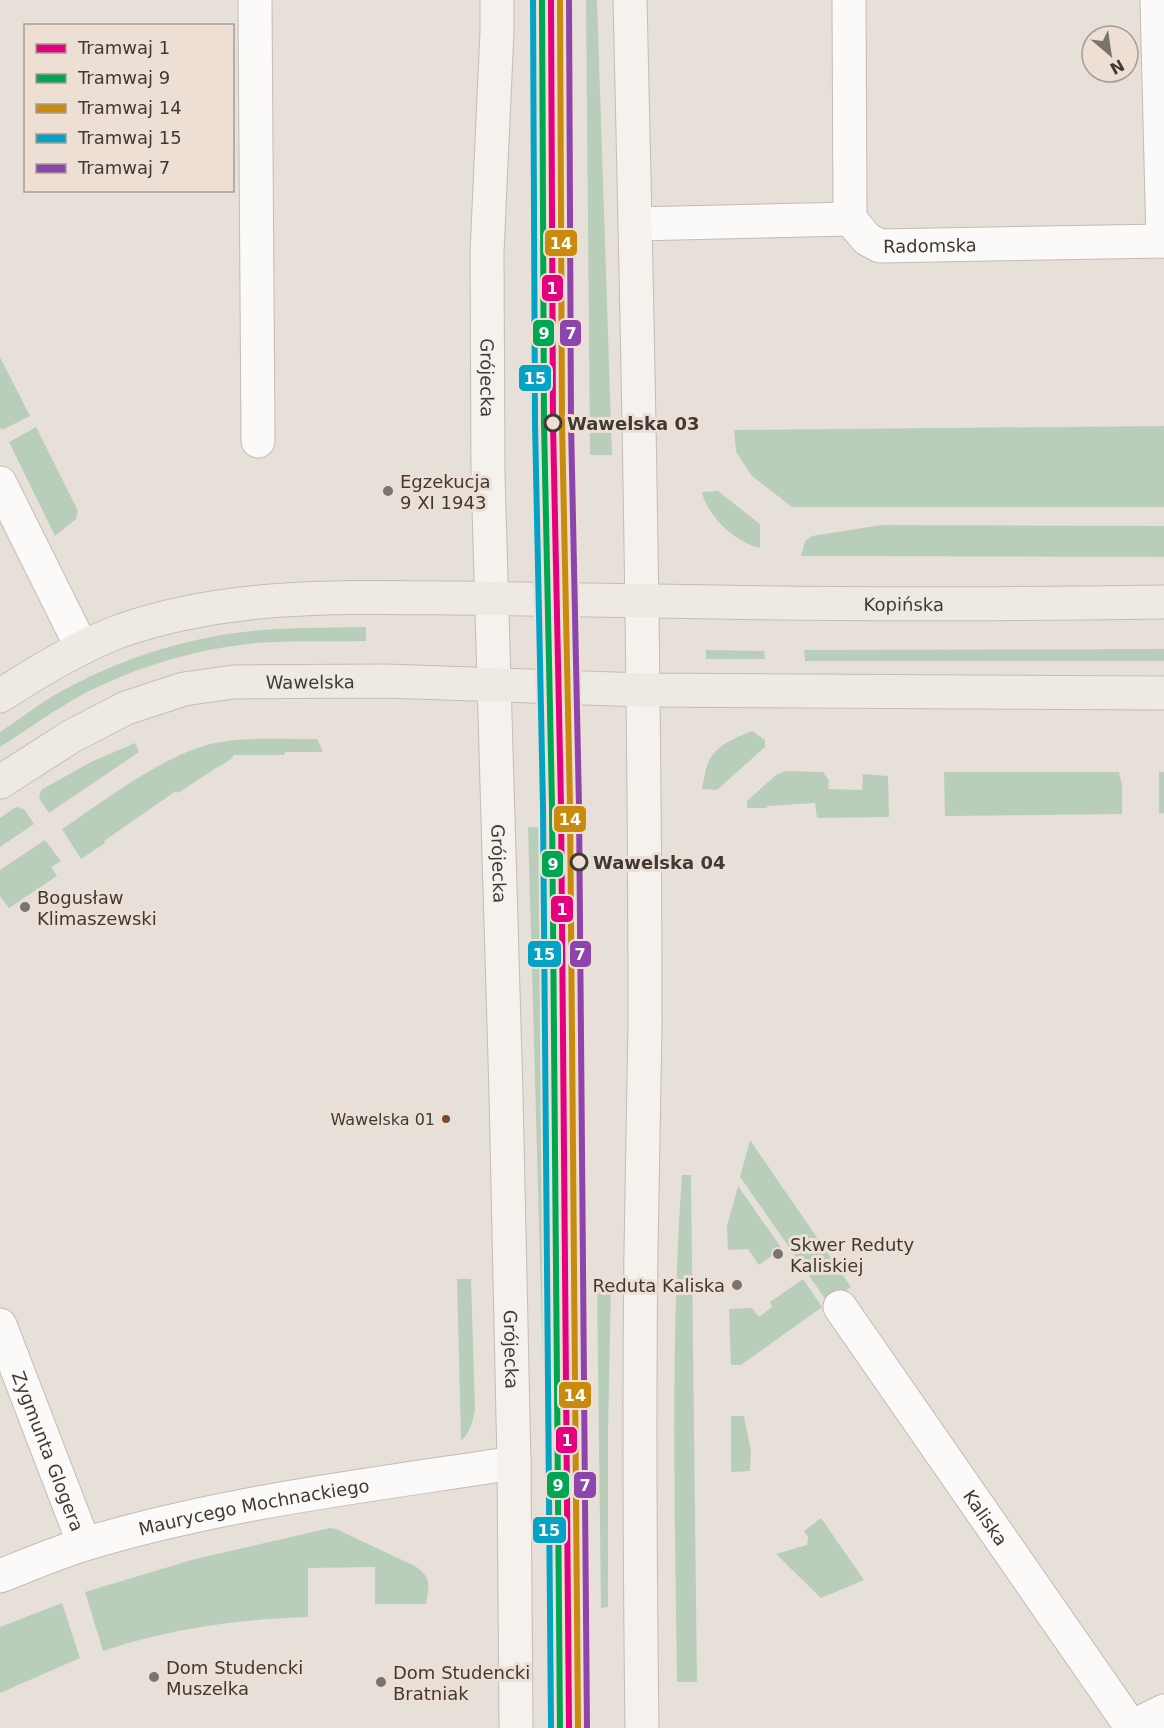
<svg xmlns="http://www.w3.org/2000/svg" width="1164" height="1728" font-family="'DejaVu Sans',sans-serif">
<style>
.green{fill:#b8cebb}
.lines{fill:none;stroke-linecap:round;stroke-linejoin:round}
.street-casing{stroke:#c1bcb6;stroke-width:35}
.secondary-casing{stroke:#c1bcb6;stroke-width:35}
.primary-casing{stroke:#c1beba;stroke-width:35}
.street{stroke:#fbfaf9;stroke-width:33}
.secondary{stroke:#f5f2ee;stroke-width:33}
.primary{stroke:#eee9e3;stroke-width:33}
.tram-1-casing{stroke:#eddfd3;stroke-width:10}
.tram-2-casing{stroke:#eddfd3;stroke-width:10}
.tram-3-casing{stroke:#eddfd3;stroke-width:10}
.tram-4-casing{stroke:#eddfd3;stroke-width:10}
.tram-5-casing{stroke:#eddfd3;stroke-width:10}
.tram-1{stroke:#e5007d;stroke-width:6}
.tram-2{stroke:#00a651;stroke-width:6}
.tram-3{stroke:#c98b0d;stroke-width:6}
.tram-4{stroke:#03a3c6;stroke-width:6}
.tram-5{stroke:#8e44ad;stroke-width:6}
.stop-dot{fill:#eddfd3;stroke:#3f3a35;stroke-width:3}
.poi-dot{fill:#7a746e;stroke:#eddfd3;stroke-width:2}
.bus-dot{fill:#7a4b2a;stroke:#eddfd3;stroke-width:2}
.labels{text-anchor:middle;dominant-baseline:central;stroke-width:6;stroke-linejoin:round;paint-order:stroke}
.bus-label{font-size:16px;fill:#3f3a35;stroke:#eddfd3;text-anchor:end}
.street-label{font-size:18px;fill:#3f3a35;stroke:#eddfd3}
.stop-label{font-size:18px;font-weight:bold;fill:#3f3a35;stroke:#eddfd3;text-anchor:start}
.poi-label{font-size:18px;fill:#3f3a35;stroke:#eddfd3;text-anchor:start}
.line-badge{stroke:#eddfd3;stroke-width:2}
.badge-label{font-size:16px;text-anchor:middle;font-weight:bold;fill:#fff}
</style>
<rect width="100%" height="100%" fill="#e7e0d9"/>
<g class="green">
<polygon points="586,0 597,0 612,455 590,455"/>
<polygon points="0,357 30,416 2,430 0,427"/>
<polygon points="1164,426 1164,507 792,507 752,476 736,452 734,430"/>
<polygon points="36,427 78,511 76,519 55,536 9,442"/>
<path d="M718,491L760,524V548C736,543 707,516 702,492Z"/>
<polygon points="882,525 1164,526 1164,557 801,556 805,541 812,536"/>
<path d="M366,627V641C322,642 277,639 233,646C182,653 131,670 85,693C56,709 28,729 0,747V732C18,720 35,707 53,696C114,661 182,638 252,631C290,627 328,628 366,627Z"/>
<polygon points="1164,649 1164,661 805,661 804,650"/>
<polygon points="706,650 764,651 765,659 706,659"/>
<path d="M752,731L765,740V747L717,790L702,789C704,780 705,769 709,761C716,745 737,737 752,731Z"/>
<path d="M317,739L323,752H285L284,755H233V758L220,766H219L178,793L176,791L104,841L105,843L81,859L62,829C106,800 164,754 215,743C245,737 286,739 317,739Z"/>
<polygon points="135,743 139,752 49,813 39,798 41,790 91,762"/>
<polygon points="786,771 823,772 829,781 828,789 862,790 863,774 888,776 889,817 817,818 815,803 767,806 767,808 747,808 747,801 776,775"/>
<polygon points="944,772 1119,772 1122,785 1122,814 945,816"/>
<polygon points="1159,772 1164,772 1164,813 1159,814"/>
<polygon points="16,807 24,809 34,824 0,847 0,818"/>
<polygon points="528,827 552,828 560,1728 551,1728 547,1512"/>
<polygon points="45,840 61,861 51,867 57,876 9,908 0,896 0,870"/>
<polygon points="750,1140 851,1287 828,1303 740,1177"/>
<path d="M682,1175H691L697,1682H677C675,1513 670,1344 682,1175Z"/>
<polygon points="738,1186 782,1249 759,1265 748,1249 728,1250 727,1226"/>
<path d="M457,1279H471L475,1409C473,1422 470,1432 461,1441Z"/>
<polygon points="803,1279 822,1307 741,1365 731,1365 729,1309 752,1308 759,1317 772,1307 770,1302"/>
<polygon points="597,1285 611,1286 608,1434 608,1607 601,1608"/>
<polygon points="731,1416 744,1416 751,1451 750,1471 731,1472"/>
<polygon points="821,1518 864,1580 821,1598 776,1554 807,1545 808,1537 804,1531"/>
<path d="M330,1528L336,1529L415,1566C432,1578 429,1585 426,1604H375V1567L308,1568V1617C238,1619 169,1629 103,1651L85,1592L195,1559Z"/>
<polygon points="62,1603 80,1658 0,1693 0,1627"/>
</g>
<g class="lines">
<defs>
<g id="street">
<polyline points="255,0 258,441"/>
<polyline points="849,0 850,219"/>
<polyline points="1157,0 1163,241"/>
<path id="s1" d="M635,224L850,219L867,239L880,246L1164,241"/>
<polyline points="0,483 82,648"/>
<path id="s2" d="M840,1307L1132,1728"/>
<path id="s3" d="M0,1325L84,1544"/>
<path id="s4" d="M0,1576C28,1565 56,1553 85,1544C224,1502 371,1485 514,1463"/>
<polyline points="1131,1727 1164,1711"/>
</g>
<g id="secondary">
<path id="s5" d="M497,0V31L487,253L488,474L506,1094L514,1463L516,1728"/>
<path d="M630,0C638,342 645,683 645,1025C644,1100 642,1175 641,1250C639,1410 640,1569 642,1728"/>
</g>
<g id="primary">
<path id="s6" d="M0,696C38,671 78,647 120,631C228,593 343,597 456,598C543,599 630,600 718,602C866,605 1015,604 1164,602"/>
<path id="s7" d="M0,782L72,736L126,708L184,689L234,682L385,681L643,690L1164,693"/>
</g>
</defs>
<use href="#street" class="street-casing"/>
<use href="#secondary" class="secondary-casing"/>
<use href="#primary" class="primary-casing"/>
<use href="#street" class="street"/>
<use href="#secondary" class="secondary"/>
<use href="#primary" class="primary"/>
<defs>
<polyline id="tram-1" points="551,0 553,423 561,806 569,1728"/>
<polyline id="tram-2" points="542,0 544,423 552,806 560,1728"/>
<polyline id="tram-3" points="560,0 562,423 570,806 578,1728"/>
<polyline id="tram-4" points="533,0 535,423 543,806 551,1728"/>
<polyline id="tram-5" points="569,0 571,423 579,806 587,1728"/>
</defs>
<use href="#tram-1" class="tram-1-casing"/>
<use href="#tram-2" class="tram-2-casing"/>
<use href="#tram-3" class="tram-3-casing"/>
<use href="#tram-4" class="tram-4-casing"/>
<use href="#tram-5" class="tram-5-casing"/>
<use href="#tram-1" class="tram-1"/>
<use href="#tram-2" class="tram-2"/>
<use href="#tram-3" class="tram-3"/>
<use href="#tram-4" class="tram-4"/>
<use href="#tram-5" class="tram-5"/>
</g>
<g class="stop-dot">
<circle cx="553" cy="423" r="8"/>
<circle cx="579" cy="862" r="8"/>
</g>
<g class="poi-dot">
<circle cx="388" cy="491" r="6"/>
<circle cx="25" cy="907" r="6"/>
<circle cx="778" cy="1254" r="6"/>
<circle cx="737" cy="1285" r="6"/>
<circle cx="154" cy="1677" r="6"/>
<circle cx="381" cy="1682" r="6"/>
</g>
<circle class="bus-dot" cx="446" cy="1119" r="5"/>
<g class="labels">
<g class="bus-label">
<text x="435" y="1119">Wawelska 01</text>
</g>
<g class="street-label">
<text stroke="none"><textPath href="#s1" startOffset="306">Radomska</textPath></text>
<text stroke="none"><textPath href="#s5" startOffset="378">Grójecka</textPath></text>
<text stroke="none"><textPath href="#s6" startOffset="924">Kopińska</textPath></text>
<text stroke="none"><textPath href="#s7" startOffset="334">Wawelska</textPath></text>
<text stroke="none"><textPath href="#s5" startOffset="864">Grójecka</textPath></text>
<text stroke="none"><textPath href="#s5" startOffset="1350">Grójecka</textPath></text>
<text stroke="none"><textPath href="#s3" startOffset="135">Zygmunta Glogera</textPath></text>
<text stroke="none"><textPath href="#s4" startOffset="264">Maurycego Mochnackiego</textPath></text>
<text stroke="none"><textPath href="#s2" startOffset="256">Kaliska</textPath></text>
</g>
<g class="stop-label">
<text x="567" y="423">Wawelska 03</text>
<text x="593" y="862">Wawelska 04</text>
</g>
<g class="poi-label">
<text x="400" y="481">Egzekucja<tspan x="400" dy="21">9 XI 1943</tspan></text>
<text x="37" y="897">Bogusław<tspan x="37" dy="21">Klimaszewski</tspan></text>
<text x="790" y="1244">Skwer Reduty<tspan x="790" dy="21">Kaliskiej</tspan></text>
<text x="725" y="1285" text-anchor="end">Reduta Kaliska</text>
<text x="166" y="1667">Dom Studencki<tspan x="166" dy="21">Muszelka</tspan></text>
<text x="393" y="1672">Dom Studencki<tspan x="393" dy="21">Bratniak</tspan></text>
</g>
</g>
<g class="line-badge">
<rect x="544" y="229" width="34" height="28" rx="6" fill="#c98b0d"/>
<rect x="541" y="274" width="23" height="28" rx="6" fill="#e5007d"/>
<rect x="532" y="319" width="23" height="28" rx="6" fill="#00a651"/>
<rect x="559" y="319" width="23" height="28" rx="6" fill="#8e44ad"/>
<rect x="518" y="364" width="34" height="28" rx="6" fill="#03a3c6"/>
<rect x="553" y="805" width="34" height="28" rx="6" fill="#c98b0d"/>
<rect x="541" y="850" width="23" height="28" rx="6" fill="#00a651"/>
<rect x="550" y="895" width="24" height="28" rx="6" fill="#e5007d"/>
<rect x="527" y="940" width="35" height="28" rx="6" fill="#03a3c6"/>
<rect x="569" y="940" width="23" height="28" rx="6" fill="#8e44ad"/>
<rect x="558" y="1381" width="34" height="28" rx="6" fill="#c98b0d"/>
<rect x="555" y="1426" width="23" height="28" rx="6" fill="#e5007d"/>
<rect x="546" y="1471" width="24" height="28" rx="6" fill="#00a651"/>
<rect x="573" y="1471" width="24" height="28" rx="6" fill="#8e44ad"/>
<rect x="532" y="1516" width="35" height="28" rx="6" fill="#03a3c6"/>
</g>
<g class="badge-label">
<text x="561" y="249">14</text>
<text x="552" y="294">1</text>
<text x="544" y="339">9</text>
<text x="571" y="339">7</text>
<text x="535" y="384">15</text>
<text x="570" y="825">14</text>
<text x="553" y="870">9</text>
<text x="562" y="915">1</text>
<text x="544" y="960">15</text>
<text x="580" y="960">7</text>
<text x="575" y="1401">14</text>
<text x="567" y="1446">1</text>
<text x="558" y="1491">9</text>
<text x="585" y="1491">7</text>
<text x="549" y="1536">15</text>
</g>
<rect x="24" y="24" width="210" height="168" fill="#eddfd3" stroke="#a79d94" stroke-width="1.5"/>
<rect x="36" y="44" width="30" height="9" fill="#e5007d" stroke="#a79d94" stroke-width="1.5"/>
<text x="78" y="54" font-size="18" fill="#3f3a35">Tramwaj 1</text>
<rect x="36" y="74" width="30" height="9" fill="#00a651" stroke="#a79d94" stroke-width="1.5"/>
<text x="78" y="84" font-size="18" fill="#3f3a35">Tramwaj 9</text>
<rect x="36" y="104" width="30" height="9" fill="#c98b0d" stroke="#a79d94" stroke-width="1.5"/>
<text x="78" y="114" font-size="18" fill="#3f3a35">Tramwaj 14</text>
<rect x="36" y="134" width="30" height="9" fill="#03a3c6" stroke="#a79d94" stroke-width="1.5"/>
<text x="78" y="144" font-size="18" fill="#3f3a35">Tramwaj 15</text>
<rect x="36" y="164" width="30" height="9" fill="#8e44ad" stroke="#a79d94" stroke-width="1.5"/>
<text x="78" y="174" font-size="18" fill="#3f3a35">Tramwaj 7</text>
<g transform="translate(1110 54) rotate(151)"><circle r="28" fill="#eddfd3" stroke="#a79d94" stroke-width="1.5"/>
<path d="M0-4.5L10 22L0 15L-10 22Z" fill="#7a746e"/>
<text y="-9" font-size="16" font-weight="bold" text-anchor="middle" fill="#3f3a35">N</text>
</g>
</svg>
